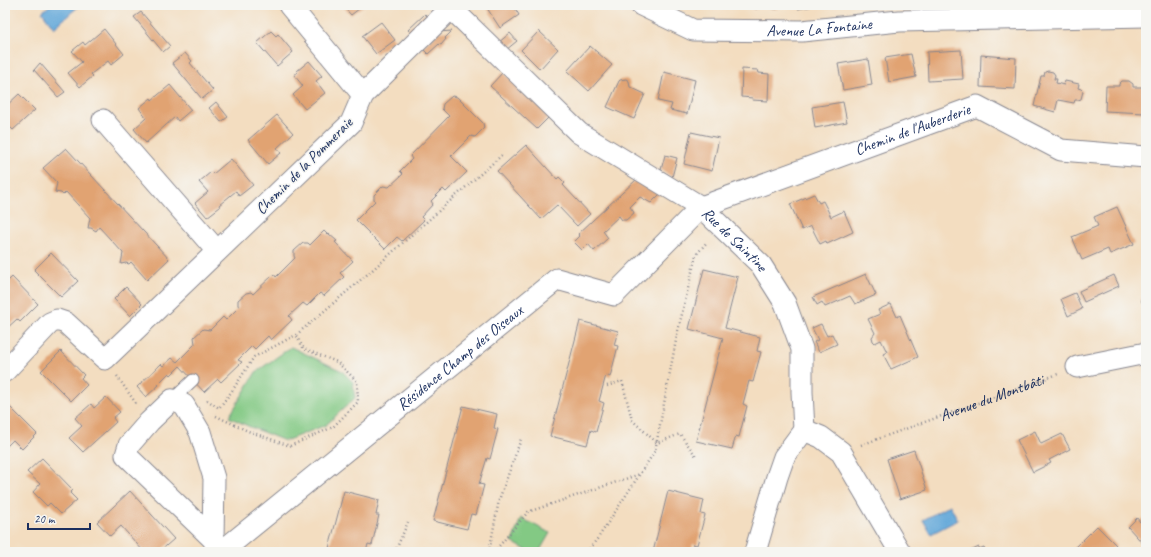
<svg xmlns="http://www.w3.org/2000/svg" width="1151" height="557" font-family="Caveat,sans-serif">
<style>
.green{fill:#83c984;stroke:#4f7c71}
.water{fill:#64a8d9;stroke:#406c9c}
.building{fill:#e1a372}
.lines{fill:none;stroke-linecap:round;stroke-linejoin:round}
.lane-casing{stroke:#87868f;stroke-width:13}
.street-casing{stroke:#87868f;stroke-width:23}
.path{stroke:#87868f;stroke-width:2.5;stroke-dasharray:1 3;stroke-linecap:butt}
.lane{stroke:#fff;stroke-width:11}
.street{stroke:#fff;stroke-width:21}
.labels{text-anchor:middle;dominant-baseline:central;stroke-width:3;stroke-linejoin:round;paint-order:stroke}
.street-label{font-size:16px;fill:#1b2f5e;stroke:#f6f6f2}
</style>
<rect width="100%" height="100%" fill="#f6f6f2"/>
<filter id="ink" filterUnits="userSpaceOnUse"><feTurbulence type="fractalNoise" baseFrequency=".025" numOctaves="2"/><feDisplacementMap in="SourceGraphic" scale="8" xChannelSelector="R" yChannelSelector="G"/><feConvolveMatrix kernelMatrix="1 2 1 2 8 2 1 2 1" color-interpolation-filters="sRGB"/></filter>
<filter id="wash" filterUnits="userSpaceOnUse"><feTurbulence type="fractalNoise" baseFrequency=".012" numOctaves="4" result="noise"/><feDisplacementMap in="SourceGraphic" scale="16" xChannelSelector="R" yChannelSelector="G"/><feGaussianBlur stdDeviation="0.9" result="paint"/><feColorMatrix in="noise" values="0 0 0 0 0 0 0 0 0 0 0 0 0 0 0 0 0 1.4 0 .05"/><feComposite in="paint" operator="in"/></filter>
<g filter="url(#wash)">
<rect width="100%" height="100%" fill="#f3ddc0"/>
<g class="green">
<polygon points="291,347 342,371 353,382 355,398 326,425 285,441 248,426 229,417 256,372"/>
<polygon points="521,518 550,533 539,552 530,552 512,542"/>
</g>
<g class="water">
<polygon points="50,5 80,5 54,28 42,12"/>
<polygon points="950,505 958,520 931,534 923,520"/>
</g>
<g id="blocks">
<g class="building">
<polygon points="342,5 364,5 351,15"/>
<polygon points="485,5 513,5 519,15 500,28"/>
<polygon points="745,5 778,5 777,9 758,7 757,9 745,7"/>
<polygon points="797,5 814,5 814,6 798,9"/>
<polygon points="141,12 170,46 163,52 134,17"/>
<polygon points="425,14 432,22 416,38 408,30"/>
<polygon points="381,22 395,40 376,54 362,36"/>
<polygon points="104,29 124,54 111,65 108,61 91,74 93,76 80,87 68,73 82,62 72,51 83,42 85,45"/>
<polygon points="271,31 276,36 278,34 293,52 277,66 257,43"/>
<polygon points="452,31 445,38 446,39 441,45 439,44 428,54 422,48 438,32"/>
<polygon points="539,31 558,49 540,69 521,50"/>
<polygon points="510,33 517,41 506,50 498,43"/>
<polygon points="590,46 612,65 589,91 567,71"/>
<polygon points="961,50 963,79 928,81 927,52"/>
<polygon points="185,53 192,61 190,63 213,90 202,99 172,63"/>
<polygon points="911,54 916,77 889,82 885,58"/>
<polygon points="981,55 1016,58 1015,89 980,87"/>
<polygon points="868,59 872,85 843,90 838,64"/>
<polygon points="309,61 322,76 316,81 325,93 305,109 293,95 303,86 294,75 298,72 297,71"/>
<polygon points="40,63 65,92 58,97 34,70"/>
<polygon points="742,69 758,70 759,73 769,74 768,101 752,100 753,98 741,97"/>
<polygon points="1048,71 1053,72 1055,75 1054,79 1057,79 1056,83 1064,85 1065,81 1079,84 1078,88 1081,89 1083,91 1081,99 1078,100 1075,100 1074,103 1058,100 1055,112 1034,106 1041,76 1044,76 1045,72"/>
<polygon points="503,72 550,116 537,129 490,86"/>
<polygon points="664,72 695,80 687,114 670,110 672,104 658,101"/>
<polygon points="626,79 629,81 630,87 645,94 634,119 607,107 619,81 620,80"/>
<polygon points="1122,81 1129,81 1133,84 1133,87 1145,87 1144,113 1105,111 1106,86 1119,86 1119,84"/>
<polygon points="170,85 191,110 178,121 175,117 146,143 134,129 146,118 139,108 151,98 152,100"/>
<polygon points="19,94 35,110 13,130 5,122 5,107"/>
<polygon points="452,96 457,97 483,123 484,128 475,137 471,136 451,156 467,172 446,192 443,189 431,201 433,204 421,217 424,220 402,241 397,237 385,249 356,220 375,201 374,199 374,195 383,186 389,187 403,174 400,171 412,159 410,156 449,116 442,109 443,104"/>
<polygon points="216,102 228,117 221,122 209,108"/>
<polygon points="843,102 847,122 815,128 812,107"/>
<polygon points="277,115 293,133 277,148 281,153 268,164 248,140"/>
<polygon points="691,132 719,138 712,171 684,164"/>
<polygon points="526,145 557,179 559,177 565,183 563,185 590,214 577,226 557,205 541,219 497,171"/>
<polygon points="66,148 169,259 147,280 131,262 129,264 126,263 121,264 123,253 99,227 96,231 91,228 88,228 90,218 66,192 63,195 61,193 55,192 57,183 43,168"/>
<polygon points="665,155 677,158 672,177 661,170"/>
<polygon points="231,159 253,185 239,196 236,191 219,205 220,207 207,217 195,203 208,192 199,182 211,172 213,174"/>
<polygon points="637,179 660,194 651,203 640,197 630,207 633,211 634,213 626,220 622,220 619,216 603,231 608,238 594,251 588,244 582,250 574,242 580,236 578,234"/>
<polygon points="814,194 819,203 823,201 831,217 844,211 853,232 827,244 826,241 820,244 811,226 802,230 790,204"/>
<polygon points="1117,207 1134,244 1110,254 1108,249 1082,260 1072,237 1098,226 1094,217"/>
<polygon points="324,231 328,235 329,234 337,241 335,242 353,261 340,273 344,277 324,296 320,293 307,306 303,303 289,316 292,320 271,340 268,336 255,349 252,346 238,360 242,362 221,382 218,379 204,392 180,366 171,375 169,373 158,384 159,385 146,397 137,387 161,364 163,366 172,358 177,362 195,344 194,337 203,329 210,330 223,317 226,320 239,307 238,305 238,300 246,293 251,292 253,294 274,274 276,277 295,258 294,256 294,251 303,243 308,243 310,245"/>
<polygon points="51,253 78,281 61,297 34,270"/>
<polygon points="704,269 738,277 725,328 760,337 757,351 761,352 753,382 749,381 743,404 747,406 739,437 736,436 732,449 696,441 723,338 689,329"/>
<polygon points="866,274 876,295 855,304 850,296 825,307 822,302 817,305 813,297"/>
<polygon points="1114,275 1119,286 1084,302 1079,291"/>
<polygon points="12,277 38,304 20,322 17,319 5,330 5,284"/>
<polygon points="126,287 142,304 130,316 114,299"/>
<polygon points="1075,293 1082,309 1068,316 1061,299"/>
<polygon points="1146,297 1146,314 1141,299"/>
<polygon points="891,304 897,317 900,315 918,357 891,369 883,354 887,352 881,340 875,343 873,341 872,337 875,333 868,319 880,314 878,310"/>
<polygon points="580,321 618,331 614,345 618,346 610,377 606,375 599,401 604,403 596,432 591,430 587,445 550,436"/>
<polygon points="821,324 827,336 832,334 837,344 819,352 814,342 818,340 812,328"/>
<polygon points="61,351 84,375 81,378 87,385 71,401 41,371"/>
<polygon points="106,397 120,412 113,418 116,422 83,452 69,438 82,426 75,418 91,404 94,408"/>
<polygon points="9,406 37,434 22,449 13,440 5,448 5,410"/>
<polygon points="463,406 497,414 494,428 498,429 490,459 487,458 479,484 484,485 476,515 471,514 467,529 433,521"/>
<polygon points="1035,431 1041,444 1062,434 1070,449 1049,460 1051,463 1033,472 1017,440"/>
<polygon points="914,450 927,490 900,499 887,459"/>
<polygon points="42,458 73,490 70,493 77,500 61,514 50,503 47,506 33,492 40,484 27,472"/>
<polygon points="130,491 174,539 159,552 144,552 121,526 110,536 97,522"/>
<polygon points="344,491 379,500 376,515 379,515 372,545 368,544 366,552 328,552"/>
<polygon points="668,491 704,500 701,514 705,515 697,545 693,544 691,552 653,552"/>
<polygon points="1146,516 1146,547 1128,527 1137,518 1140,522"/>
<polygon points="1097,526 1116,545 1109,552 1071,552"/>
<polygon points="979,547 979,549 984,547 986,552 968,552"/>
</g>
</g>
</g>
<g filter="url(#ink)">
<use href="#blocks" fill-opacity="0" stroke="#87868f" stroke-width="1"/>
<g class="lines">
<defs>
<polyline id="lane" points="172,400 193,380"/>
<g id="street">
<polyline points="289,5 363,95"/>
<path id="s2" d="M449,5L451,8L579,133L701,207L761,265L785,303L802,349V392L804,430"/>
<path id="s3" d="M641,5L693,30L802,31L899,21L1146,16"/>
<polyline points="103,120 217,251"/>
<polyline points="1077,367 1146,353"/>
<polyline points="5,371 50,323 57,320 66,323 105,359 351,123 363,95 451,8"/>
<polyline points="804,430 821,437 841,452 900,552"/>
<polyline points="213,539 214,478 200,432 184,405 172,400 149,422 129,445 126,455 213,539 219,552"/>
<path id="s4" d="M221,552L557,279L614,295L701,207L977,106L1061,150L1146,157"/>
<polyline points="755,552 777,477 784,457 804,430"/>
</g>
</defs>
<use href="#lane" class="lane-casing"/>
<use href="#street" class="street-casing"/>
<g class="path">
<polyline points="117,376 137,405"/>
<polyline points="607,386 622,381 632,420 657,443 680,434 696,456"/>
<polyline points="207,400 219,408 232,391 254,357 296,335 370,272 502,155"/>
<polyline points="216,416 248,431 290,446 333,427 358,402 357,381 337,362 304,349 296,335"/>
<path id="s1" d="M861,445L1058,374"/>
<polyline points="395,552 408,522"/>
<polyline points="489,552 499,500 521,439"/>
<polyline points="494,552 528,512 640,474"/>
<polyline points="587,552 598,538 655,451 677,335 696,255 707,242"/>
</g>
<use href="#lane" class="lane"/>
<use href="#street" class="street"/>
</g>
</g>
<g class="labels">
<g class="street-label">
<text stroke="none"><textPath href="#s3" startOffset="184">Avenue La Fontaine</textPath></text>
<text stroke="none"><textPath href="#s4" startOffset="841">Chemin de l'Auberderie</textPath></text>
<text transform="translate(304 166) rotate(-45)">Chemin de la Pommeraie</text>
<text stroke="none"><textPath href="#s2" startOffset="372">Rue de Saintine</textPath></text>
<text stroke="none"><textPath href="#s4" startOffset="308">Résidence Champ des Oiseaux</textPath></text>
<text stroke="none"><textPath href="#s1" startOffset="139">Avenue du Montbâti</textPath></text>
</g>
</g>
<rect width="1151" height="557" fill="none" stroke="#f6f6f2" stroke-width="20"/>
<path d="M28 523v6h62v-6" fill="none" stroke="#1b2f5e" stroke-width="2"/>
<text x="34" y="523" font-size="12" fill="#1b2f5e" stroke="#f6f6f2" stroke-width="3" paint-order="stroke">20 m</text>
</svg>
